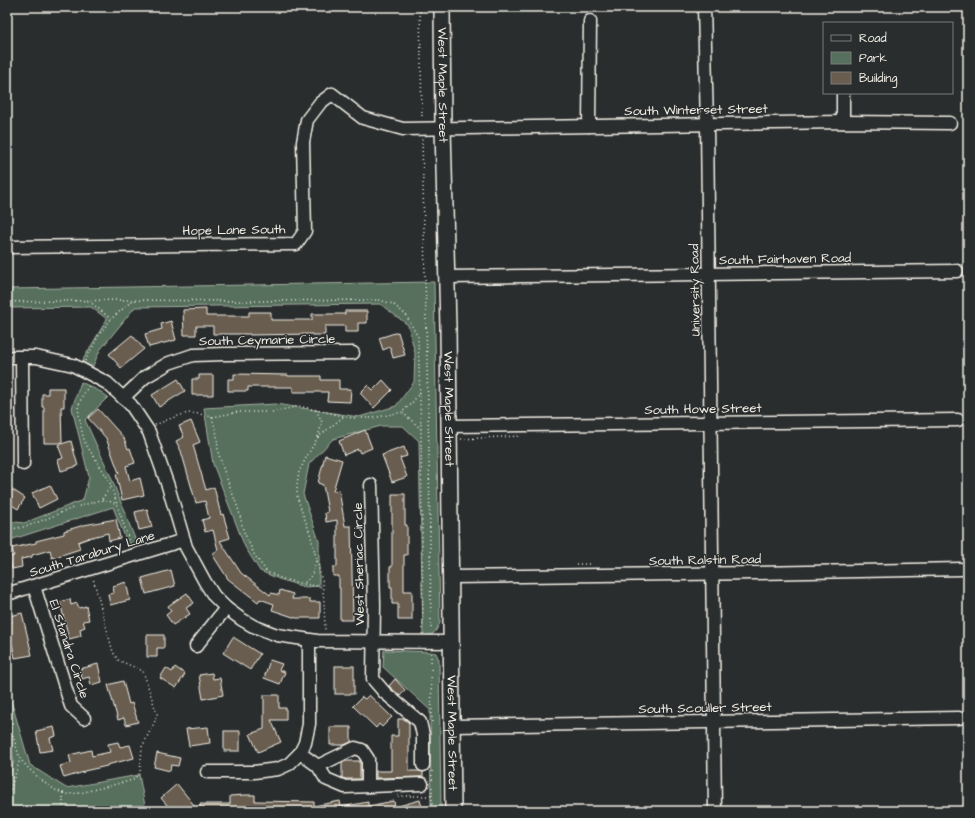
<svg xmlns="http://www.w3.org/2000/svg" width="975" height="818" font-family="'Architects Daughter',sans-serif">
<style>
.green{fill:#56705d;stroke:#a5b0a2}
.building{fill:#685d4f;stroke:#f4f1e8}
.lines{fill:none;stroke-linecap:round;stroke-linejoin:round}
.minor-casing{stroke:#f4f1e8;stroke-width:15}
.major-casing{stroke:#f4f1e8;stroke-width:18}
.path{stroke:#f4f1e8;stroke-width:1.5;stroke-dasharray:1 3;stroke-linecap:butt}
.minor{stroke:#2a2d2e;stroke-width:12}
.major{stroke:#2a2d2e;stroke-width:15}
.labels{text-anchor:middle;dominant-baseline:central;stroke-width:3;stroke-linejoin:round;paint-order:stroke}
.street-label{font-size:13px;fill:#f4f1e8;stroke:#2a2d2e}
</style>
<rect width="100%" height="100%" fill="#2a2d2e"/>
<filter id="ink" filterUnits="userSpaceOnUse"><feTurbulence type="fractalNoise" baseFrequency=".025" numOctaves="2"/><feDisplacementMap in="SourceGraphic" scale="8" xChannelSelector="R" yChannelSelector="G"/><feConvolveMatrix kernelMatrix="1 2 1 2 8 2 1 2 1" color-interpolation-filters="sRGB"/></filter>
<g filter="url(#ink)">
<g class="green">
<path d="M434,282L440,623C435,633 434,635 423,636L419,441L403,426H381L333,439L309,464L303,494L319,541V586L304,587L279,579L260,571L245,547L213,464L204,408L276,404L359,417L396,406L414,382L415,353L408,325L380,304L135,307L100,350L92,368L81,363L107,319L91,307L7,308V289Z"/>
<polygon points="81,382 101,392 108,397 85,420 111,477 137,544 129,547 113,507 7,541 7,521 24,523 83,500 89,477 72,408"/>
<polygon points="384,650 430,652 436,653 439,660 441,811 431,811 430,710 383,667"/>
<polygon points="7,687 30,765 66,788 139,775 146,811 7,811 7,784 14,761 7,737"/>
</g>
<g class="building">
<polygon points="206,309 206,316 249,316 249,312 271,312 271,320 312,320 312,314 345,314 345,311 367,311 367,323 358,323 358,332 345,332 345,326 325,326 325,335 312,335 312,334 250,335 250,334 213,334 213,326 196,326 196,335 184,335 183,310"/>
<polygon points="171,321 176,340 149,347 145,334 162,329 161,324"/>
<polygon points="398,332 405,355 393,358 390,347 383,350 379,338"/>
<polygon points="132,335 144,349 121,368 109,354"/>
<polygon points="234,374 288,375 288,376 321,376 321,380 339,380 339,389 351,389 350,402 327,401 328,392 293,392 293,387 248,387 248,391 228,391 228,379 234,379"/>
<polygon points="199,375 213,375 213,395 192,395 192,379 199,379"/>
<polygon points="178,379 185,391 159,407 152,395"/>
<polygon points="383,380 392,390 374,408 360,393 368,385 373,390"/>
<polygon points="48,388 64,388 64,407 61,407 62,443 44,443 44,407 42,407 42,394 48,394"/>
<polygon points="98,409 124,438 128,449 130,448 135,463 126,466 130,481 140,478 144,495 122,500 116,474 119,473 106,438 88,418"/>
<polygon points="191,421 200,442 193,445 206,490 214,487 221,515 223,514 230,538 220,541 241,573 270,595 271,593 279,595 280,590 293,594 292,599 310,599 310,602 320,602 320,618 296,618 272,610 274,604 260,599 258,602 228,579 212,554 218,550 213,530 205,532 202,520 209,518 205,501 196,503 181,451 176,441 184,437 179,426"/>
<polygon points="365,430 372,448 360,453 358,449 344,455 339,441"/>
<polygon points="71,441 78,466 61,471 58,460 63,458 58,445"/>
<polygon points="404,447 407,456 400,458 407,477 392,482 382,455"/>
<polygon points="325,455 342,460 333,491 339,490 345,526 351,526 353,620 340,620 340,588 339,588 339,576 333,576 333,567 337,567 337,520 326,522 325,513 328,512 323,485 318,483"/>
<polygon points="50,485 57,499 39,508 32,493"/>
<polygon points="7,486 25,498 18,509 7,502"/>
<polygon points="392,494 405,494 405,525 407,525 407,555 404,555 404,591 412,591 412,620 398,620 398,604 392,604 392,587 390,587 390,567 392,567"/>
<polygon points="147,509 152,527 139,530 135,512"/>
<polygon points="116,519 120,538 109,541 108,533 88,538 89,538 78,542 80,549 52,558 50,550 32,555 32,557 21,559 22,567 12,569 9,557 14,556 12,548 36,543 36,541 64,534 64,531 84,525"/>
<polygon points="171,570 175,586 146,594 142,578"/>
<polygon points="126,582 130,600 110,605 108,594 114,593 113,586"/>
<polygon points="187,593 194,603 186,608 190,614 173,625 166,615 171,611 168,606"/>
<polygon points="70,599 71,605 77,603 79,608 86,606 89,620 83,621 85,627 80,629 81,636 69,639 60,602"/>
<polygon points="22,613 32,655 15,658 12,644 7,645 7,624 12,623 10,616"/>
<polygon points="147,635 164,635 164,648 157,648 157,657 147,657"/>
<polygon points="233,637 260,654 250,670 223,653"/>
<polygon points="270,660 282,664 279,670 285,672 280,684 264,678"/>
<polygon points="98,664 102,682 91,685 89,677 82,679 80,669"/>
<rect x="335" y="666" width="19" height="28"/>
<polygon points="175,667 185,674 176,688 160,678 166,668 172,672"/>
<polygon points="212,673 213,679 220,678 223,695 203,699 199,675"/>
<polygon points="395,679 405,690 400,696 389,686"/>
<polygon points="123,681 129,704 132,703 138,722 126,725 124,718 118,720 108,685"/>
<polygon points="264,695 279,695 279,708 286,708 286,720 271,720 281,742 258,752 250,734 264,729"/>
<polygon points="369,695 392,717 382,727 379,724 376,728 353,706 362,697 365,699"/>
<polygon points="398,719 404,719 409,723 409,771 419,771 423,772 423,777 376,778 376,771 391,771 391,736 398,736"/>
<polygon points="54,727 56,736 50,738 53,750 40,752 36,731"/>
<polygon points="208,727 210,743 189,746 186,729"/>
<polygon points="330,727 351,727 351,742 344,745 330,745"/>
<rect x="224" y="731" width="16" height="20"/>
<polygon points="118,742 120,747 130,745 134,758 107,765 107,766 84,771 84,772 64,778 60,766 71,763 69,755 91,750 92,756 110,752 108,744"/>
<polygon points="157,753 180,758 178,766 171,765 170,771 154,767"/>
<polygon points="346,761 360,761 360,779 346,779 342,778 342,763"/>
<polygon points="177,784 194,805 187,811 172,811 161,798"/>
<polygon points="245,795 255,795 255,801 314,802 314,806 340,801 341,807 368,802 368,806 394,801 395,807 420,800 423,811 200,811 200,804 230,804 230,796"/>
</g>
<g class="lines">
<defs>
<g id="minor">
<polyline points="704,7 707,124 715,811"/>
<polyline points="843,93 843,122"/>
<polyline points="589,126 590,21"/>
<polyline points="7,247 296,244 305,231 303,142 307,120 320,103 332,94 363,118 403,129 843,122 950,123"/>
<polyline points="446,277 957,271"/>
<polyline points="7,357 36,357 73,365 107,383 131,405 149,432 168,486 186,547 205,582 214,596 226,608 241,619 253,626 277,635 317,641 451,642"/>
<polyline points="22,357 23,464"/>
<polyline points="123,398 145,377 169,363 193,355 224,354 353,353"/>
<polyline points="448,426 958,420"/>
<polyline points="371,485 374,605 373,679 385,693 420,722 423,735 423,765"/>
<polyline points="450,577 756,573 961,569"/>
<polyline points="34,586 71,706 84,718"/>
<polyline points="7,594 184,540"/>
<polyline points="196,646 226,608"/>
<polyline points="452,726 959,718"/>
<polyline points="300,753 318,766 326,779 345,787 422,784"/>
<polyline points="318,766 355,748 362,750 368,759 368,786"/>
<polyline points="207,772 254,772 278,769 289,764 300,753 305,743 309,724 309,640"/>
</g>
<g id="major">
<path id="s1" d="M442,7L443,128L448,327L453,811"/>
</g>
</defs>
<use href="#minor" class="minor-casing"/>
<use href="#major" class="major-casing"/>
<g class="path">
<polyline points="420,7 422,119"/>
<polyline points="422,139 429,455 431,631"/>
<polyline points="89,301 111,319"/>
<polyline points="7,302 118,300 250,301 379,300 393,304 406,315 418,337 421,429 423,624 421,632"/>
<polyline points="85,361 100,333 111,319 133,300"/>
<polyline points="89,386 83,394 78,407 81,428 85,443 109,480 117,504"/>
<polyline points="420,392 412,403 402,412 421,429"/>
<polyline points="316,410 322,422 318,437 343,417"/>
<polyline points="212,417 217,435 218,452 224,471 239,511 243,530 255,556 267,572 283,579 303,584"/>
<polyline points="155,425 172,418 188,413 200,414 212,417 238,412 273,412 299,406 352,418 373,418 402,412"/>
<polyline points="318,437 307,456 299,472 297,485 297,496 302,512 310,533 322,581 324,602 325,630"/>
<polyline points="461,439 521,436"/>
<polyline points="102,499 111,486"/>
<polyline points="7,530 28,526 73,508 101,500 113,502 117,505 131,546"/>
<path d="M316,561C313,572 312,577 303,584L323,587"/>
<polyline points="576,564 591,564"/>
<polyline points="431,653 432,723"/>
<polyline points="7,716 20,759 32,772 45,783 57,791 67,794 80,793 133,780 140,773 142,747 155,721 157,714 143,671 118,660 113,652 93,578"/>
<polyline points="432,771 432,781"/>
<polyline points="432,787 432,811"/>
<polyline points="63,793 63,811"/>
<polyline points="398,796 432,796"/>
<polyline points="7,801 20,759"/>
</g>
<use href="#minor" class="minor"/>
<use href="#major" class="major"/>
</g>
</g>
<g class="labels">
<g class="street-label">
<text stroke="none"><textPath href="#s1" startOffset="78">West Maple Street</textPath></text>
<text transform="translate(696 110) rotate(-1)">South Winterset Street</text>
<text transform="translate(234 230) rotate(-1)">Hope Lane South</text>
<text transform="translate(785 259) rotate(-1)">South Fairhaven Road</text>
<text transform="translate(695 290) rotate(-91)">University Road</text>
<text transform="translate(267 340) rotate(-1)">South Ceymarie Circle</text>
<text stroke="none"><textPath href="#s1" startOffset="402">West Maple Street</textPath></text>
<text transform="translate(703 409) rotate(-1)">South Howe Street</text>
<text transform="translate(92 554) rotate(-17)">South Tarabury Lane</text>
<text transform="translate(705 560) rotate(-1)">South Ralstin Road</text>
<text transform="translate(359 564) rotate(-91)">West Sheriac Circle</text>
<text transform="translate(69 649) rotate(72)">El Standra Circle</text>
<text transform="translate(705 708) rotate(-1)">South Scouller Street</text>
<text stroke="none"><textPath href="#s1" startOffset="726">West Maple Street</textPath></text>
</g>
</g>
<rect width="975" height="818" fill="none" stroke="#2a2d2e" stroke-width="24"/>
<rect x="12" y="12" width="951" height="794" fill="none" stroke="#f4f1e8" stroke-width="1.5" filter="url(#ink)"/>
<rect x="823" y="22" width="130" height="72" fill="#2a2d2e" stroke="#7b7b78"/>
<rect x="831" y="35" width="20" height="6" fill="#2a2d2e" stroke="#7b7b78"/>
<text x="859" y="42" font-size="12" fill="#f4f1e8">Road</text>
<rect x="831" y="52" width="20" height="12" fill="#56705d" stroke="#7b7b78"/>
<text x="859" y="62" font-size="12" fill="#f4f1e8">Park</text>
<rect x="831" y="72" width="20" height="12" fill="#685d4f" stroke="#7b7b78"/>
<text x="859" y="82" font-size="12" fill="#f4f1e8">Building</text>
</svg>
